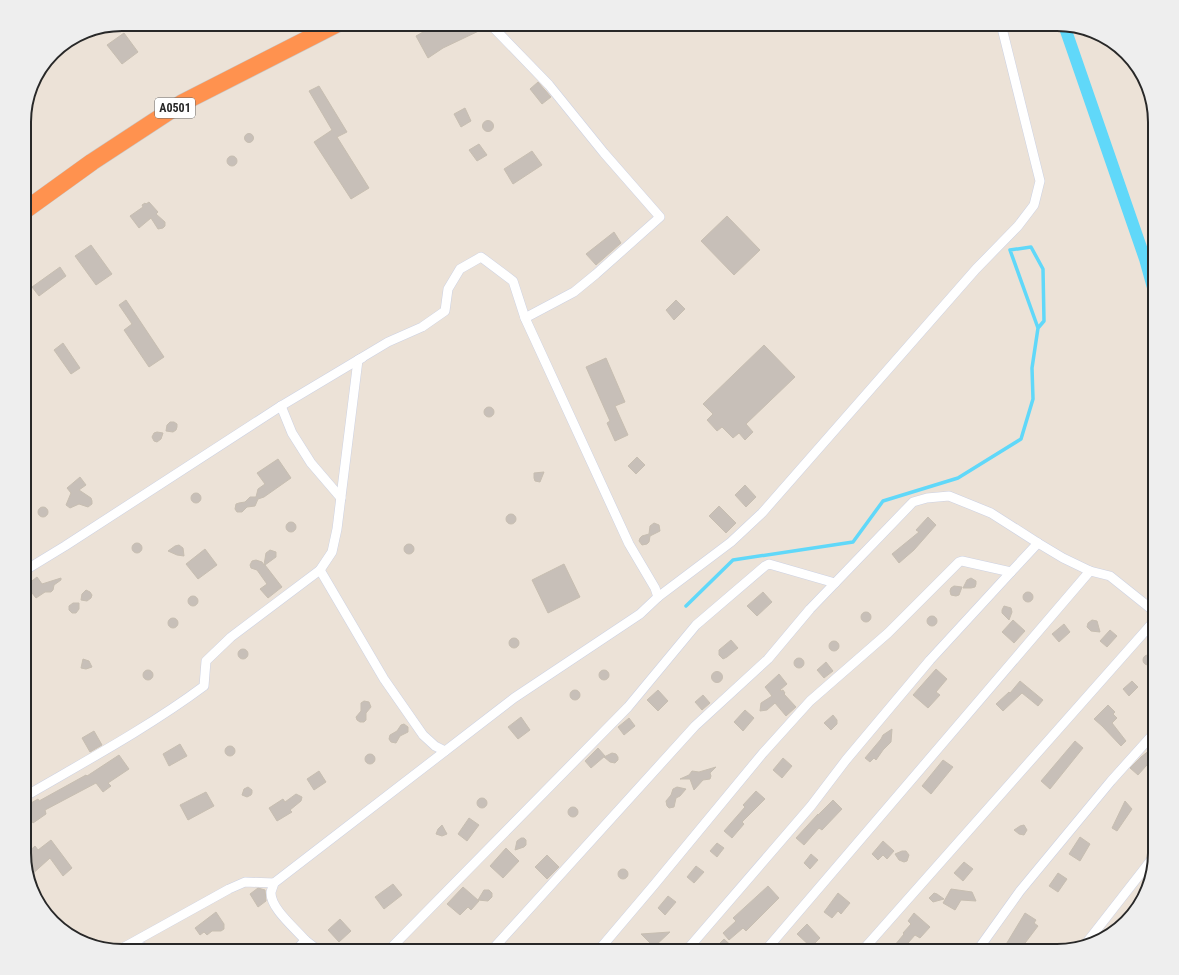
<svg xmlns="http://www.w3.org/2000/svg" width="1179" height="975" font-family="'Roboto Condensed',sans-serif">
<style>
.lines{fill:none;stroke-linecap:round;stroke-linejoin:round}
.stream{stroke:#60d8f9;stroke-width:3.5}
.canal{stroke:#60d8f9;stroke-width:12}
.building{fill:#c7bfb8;stroke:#c7beb1}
.street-casing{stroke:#cdd2e3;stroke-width:10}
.highway-casing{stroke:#c7c7c7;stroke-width:18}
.street{stroke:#fff;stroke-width:9}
.highway{stroke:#ff924f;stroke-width:17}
.labels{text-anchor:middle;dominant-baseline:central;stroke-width:3;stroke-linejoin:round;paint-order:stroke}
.shield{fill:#fff;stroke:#686868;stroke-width:1}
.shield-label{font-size:12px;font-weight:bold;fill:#282828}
.rim{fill:none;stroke:#282828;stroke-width:2}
</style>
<rect width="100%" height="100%" fill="#ece2d7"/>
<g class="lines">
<polyline class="stream" points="686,606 733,560 853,542 883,501 958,478 1021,439 1033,399 1032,368 1038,328 1010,250 1031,247 1043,269 1044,321 1038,328"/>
<polyline class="canal" points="1064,25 1145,259 1155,295"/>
</g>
<g class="building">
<polygon points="447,24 484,24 485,28 443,48 428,58 416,36 432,27 434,30"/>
<polygon points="124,33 138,52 122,64 107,45"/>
<polygon points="538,82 551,97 542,104 530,89"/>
<polygon points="319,86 347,132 337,137 369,188 351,199 314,142 332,130 309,91"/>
<polygon points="465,108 471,121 461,127 454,114"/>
<circle cx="488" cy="126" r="5.5"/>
<circle cx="249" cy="138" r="4.5"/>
<polygon points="479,144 487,155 477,161 469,150"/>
<polygon points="532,151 542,165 513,184 504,169"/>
<circle cx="232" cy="161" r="5"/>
<polygon points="149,202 158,212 156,214 165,222 165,226 163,228 158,229 151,218 139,228 130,216 143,207 142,205 145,203 146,204"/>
<polygon points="727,216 760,250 734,275 701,241"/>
<polygon points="614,232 621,243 596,265 586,254"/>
<polygon points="91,245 112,274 96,285 75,256"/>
<polygon points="60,267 66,276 39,296 32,287"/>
<polygon points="126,300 164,357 149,367 124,330 132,324 119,305"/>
<polygon points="676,300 685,309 674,320 666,310"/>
<polygon points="63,343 80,368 71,374 54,350"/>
<polygon points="764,345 795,377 746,424 753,432 745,440 739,433 733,438 722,427 717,431 707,420 713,414 703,404"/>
<polygon points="606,358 625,402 615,406 628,435 615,441 607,423 610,421 586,367"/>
<circle cx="489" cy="412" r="5"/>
<polygon points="170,422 174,422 177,424 177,427 176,430 173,432 166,431 167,425"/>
<polygon points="157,432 163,433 161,439 157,442 154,441 152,437 154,433"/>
<polygon points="637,457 645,465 636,474 628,466"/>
<polygon points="278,459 291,478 264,497 258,499 255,506 247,507 242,512 237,512 235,509 236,504 239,503 245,502 250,497 256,497 258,489 265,484 257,473"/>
<polygon points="544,472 540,482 535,481 534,478 534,473"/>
<polygon points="80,477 86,485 79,490 91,498 92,501 92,504 88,507 79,504 70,508 66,505 71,493 67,488"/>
<polygon points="745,485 756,497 746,507 735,495"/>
<circle cx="196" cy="498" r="5"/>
<polygon points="719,506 736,523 726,533 709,516"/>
<circle cx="43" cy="512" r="5"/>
<circle cx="511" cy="519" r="5"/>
<polygon points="928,517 936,525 914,550 899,563 892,554 919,532 916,530"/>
<circle cx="291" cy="527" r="5"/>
<polygon points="654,523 659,525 660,531 650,536 649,542 647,544 642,545 639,541 640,538 642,536 649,534 650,526"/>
<circle cx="137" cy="548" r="5"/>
<circle cx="409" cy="549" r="5"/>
<polygon points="179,545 183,548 184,556 177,555 168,551 175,546"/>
<polygon points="205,549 217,565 198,579 186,564"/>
<polygon points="270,550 276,552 276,557 265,565 282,587 268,598 260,589 267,584 257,570 251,568 250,565 252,561 256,560 262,562 264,565 266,553"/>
<polygon points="564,564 580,597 548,613 532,580"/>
<polygon points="37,577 42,584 61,578 61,580 54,585 53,590 51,592 45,592 36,598 32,593 24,599 24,587"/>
<polygon points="971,578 976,581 976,584 975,587 971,588 963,588 967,580"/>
<polygon points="954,586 962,587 959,595 956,596 951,595 950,591 951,588"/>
<polygon points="86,590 90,592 92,595 91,598 87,601 81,600 82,594"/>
<circle cx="1028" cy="597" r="5"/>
<polygon points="763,592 772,602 757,616 747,606"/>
<circle cx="193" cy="601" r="5"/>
<polygon points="73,603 79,603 79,609 76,613 72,613 69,610 69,606"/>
<polygon points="1004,606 1011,608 1012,612 1009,620 1002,613 1002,610"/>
<circle cx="866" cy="617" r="5"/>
<circle cx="932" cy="621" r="5"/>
<circle cx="173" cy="623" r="5"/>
<polygon points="1013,620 1025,631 1014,643 1002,632"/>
<polygon points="1092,620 1097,621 1100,632 1091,631 1087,627 1088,623"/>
<polygon points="1064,624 1070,632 1059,642 1052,634"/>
<polygon points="1110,630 1117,636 1107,647 1100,641"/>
<circle cx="514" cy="643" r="5"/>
<polygon points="731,640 738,648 727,657 723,659 719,655 719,650"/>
<circle cx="834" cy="646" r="5"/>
<circle cx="243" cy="654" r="5"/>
<circle cx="1148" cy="660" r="5"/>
<circle cx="799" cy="663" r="5"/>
<polygon points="83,659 89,661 92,667 86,669 81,668"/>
<polygon points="826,662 833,671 824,678 817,670"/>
<polygon points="936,669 947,679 936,692 940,695 928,708 913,695"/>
<circle cx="604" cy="675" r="5"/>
<circle cx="148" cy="675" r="5"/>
<circle cx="717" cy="677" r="5.5"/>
<polygon points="779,674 787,684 780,690 781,691 783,690 785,693 784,694 796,707 786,716 775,703 767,710 760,711 761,703 772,696 765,687"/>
<polygon points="1020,681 1043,700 1038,706 1022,693 1003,711 996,704 1009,692 1010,693"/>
<polygon points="1132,681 1138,687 1129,696 1123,689"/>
<circle cx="575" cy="695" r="5"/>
<polygon points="658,690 668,701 658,711 647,700"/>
<polygon points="703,695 710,703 702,710 695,702"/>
<polygon points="364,701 369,702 371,707 366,713 366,720 364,722 360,722 357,720 356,717 361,711 361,703"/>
<polygon points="1108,705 1115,712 1113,714 1117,718 1112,723 1126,741 1121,746 1102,726 1094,719"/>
<polygon points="745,710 754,718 743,731 734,722"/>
<polygon points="833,715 837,720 837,724 831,730 824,723"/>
<polygon points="521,717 530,730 518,739 508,727"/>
<polygon points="629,718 635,726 624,735 618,727"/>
<polygon points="404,724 408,727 408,732 400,736 396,743 391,742 389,739 390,735 397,731 401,725"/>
<polygon points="892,729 891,742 883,750 876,760 874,758 870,762 865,758 881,739 883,735"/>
<polygon points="94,731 102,745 90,752 82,738"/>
<polygon points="1075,741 1083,748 1050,789 1041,781"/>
<polygon points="180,744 187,756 169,766 163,754"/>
<polygon points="1155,746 1155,756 1138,775 1130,768 1141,757"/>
<circle cx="230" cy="751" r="5"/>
<polygon points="598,748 605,756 591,768 585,761"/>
<polygon points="612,753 616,754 618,757 618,760 615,763 610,762 604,757"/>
<circle cx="370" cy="759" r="5"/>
<polygon points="119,755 129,769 108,783 111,786 103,792 96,783 45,810 46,814 33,823 24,809 24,807 38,799 39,801 86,775 87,776"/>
<polygon points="783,758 792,766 782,778 773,770"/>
<polygon points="943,760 953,767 931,794 922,786"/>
<polygon points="716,767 710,773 711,776 710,779 703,780 694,790 690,779 680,779 689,775 692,771 699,772"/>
<polygon points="319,771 326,782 314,790 307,779"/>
<polygon points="248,787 252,790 252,793 251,795 247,797 242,795 244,789"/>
<polygon points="677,787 686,789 680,796 676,798 674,807 669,808 667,806 666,801 671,795 673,789"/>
<polygon points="756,791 765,799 742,822 744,824 732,838 724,831 745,807 743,805"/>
<polygon points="206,792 214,806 188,820 180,805"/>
<polygon points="296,794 302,797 301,801 290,810 292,812 277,821 269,808 283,799 285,802"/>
<circle cx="482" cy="803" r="5"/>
<polygon points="833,800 842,809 822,830 819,828 804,845 796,838 818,814 818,815"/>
<polygon points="1125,801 1132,809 1117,831 1112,828"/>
<circle cx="573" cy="812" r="5"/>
<polygon points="469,818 479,825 467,841 458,834"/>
<polygon points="442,825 447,834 442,836 436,834 438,829"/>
<polygon points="1024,825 1027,830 1024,835 1019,834 1014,830 1020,826"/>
<polygon points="1080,837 1090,844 1080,861 1069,854"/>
<polygon points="521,838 524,838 526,840 526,845 524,847 515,850 517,841"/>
<polygon points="51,840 72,868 63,876 50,858 29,877 24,856 35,846 38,850"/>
<polygon points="883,841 894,851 887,859 883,855 878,860 872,854"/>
<polygon points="717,843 724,848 717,857 710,851"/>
<polygon points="506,848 519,861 503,878 490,866"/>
<polygon points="902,851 906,851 909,855 907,861 904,862 899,860 895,854"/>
<polygon points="811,854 818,860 810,869 804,863"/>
<polygon points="547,855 559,867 547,879 535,867"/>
<polygon points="964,862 973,869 963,881 954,873"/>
<polygon points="696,866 704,872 694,883 687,877"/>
<circle cx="623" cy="874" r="5"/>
<polygon points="1058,873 1067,879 1058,892 1049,886"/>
<polygon points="393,884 402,895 384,909 375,897"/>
<polygon points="768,886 779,898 746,931 743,928 729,940 723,933 736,921 733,918"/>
<polygon points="463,887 479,901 471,910 468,907 460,915 447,904"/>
<polygon points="258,888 265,890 266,901 258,907 250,894"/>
<polygon points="951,889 972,892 976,901 961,900 955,910 943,903"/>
<polygon points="484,890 489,890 492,893 492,897 488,901 478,900"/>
<polygon points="838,893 850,903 841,914 838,911 832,918 824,912"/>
<polygon points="934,893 937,894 944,899 933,902 929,898"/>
<polygon points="668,896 676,902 665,915 658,908"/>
<polygon points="216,912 224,924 224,929 221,931 212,931 207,935 204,932 200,935 195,928"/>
<polygon points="914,913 930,927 920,938 915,935 901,951 890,951 904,934 903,933 911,924 908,921"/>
<polygon points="1025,913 1036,920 1034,923 1038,926 1019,951 1002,951"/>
<polygon points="340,919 351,931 339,942 328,930"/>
<polygon points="807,924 820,938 811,947 797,934"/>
<polygon points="670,932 654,947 641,934"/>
<polygon points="724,939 737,951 712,951"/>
</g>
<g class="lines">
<defs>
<g id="street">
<polyline points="490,24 549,85 604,153 660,217 596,274 574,292 525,318"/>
<polyline points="281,406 292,433 311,463 341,498"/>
<polyline points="320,570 384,679 423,735 435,746 445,751"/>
<polyline points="24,571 65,546 281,406 388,342 422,327 445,311 448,289 460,269 481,257 513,281 525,318 629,544 655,588 658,597"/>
<path d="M24,797C84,762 149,727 204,686L206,661L231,637L320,570L332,552L337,529L358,360L362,358"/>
<polyline points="305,940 319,951"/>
<polyline points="132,944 156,951"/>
<polyline points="1084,946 1155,855"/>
<polyline points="119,950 229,889 245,882 274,883"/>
<path d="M296,951L305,940C295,928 270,908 271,892C272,889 273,886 274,883L514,698L640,614L658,597L731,542L762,513L976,269L1018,226L1034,205L1040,181L1001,24"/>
<polyline points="388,951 628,707 696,625 765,566 769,564 835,583"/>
<polyline points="491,951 695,726 768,659 810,609 913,502 927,498 949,496 991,513 1038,543"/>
<polyline points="598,951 654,885 763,753 810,701 888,633 959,562 962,561 1011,572 1038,543 1063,558 1090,571 1110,576 1155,612"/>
<polyline points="686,951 811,806 846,760 930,660 1011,572"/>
<polyline points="765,951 1090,571"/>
<polyline points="862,951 1155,620"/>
<polyline points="977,951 1020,891 1111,781 1155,732"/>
</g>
<polyline id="highway" points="24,211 92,162 182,103 337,24"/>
</defs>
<use href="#street" class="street-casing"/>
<use href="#highway" class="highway-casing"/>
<use href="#street" class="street"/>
<use href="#highway" class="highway"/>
</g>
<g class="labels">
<rect class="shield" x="155" y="98" width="40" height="20" rx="3"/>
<g class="shield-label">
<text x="175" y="108">A0501</text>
</g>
</g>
<path d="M0 0H1179V975H0ZM122 31H1057A91 91 0 0 1 1148 122V853A91 91 0 0 1 1057 944H122A91 91 0 0 1 31 853V122A91 91 0 0 1 122 31Z" fill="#eee" fill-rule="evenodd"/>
<path class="rim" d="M122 31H1057A91 91 0 0 1 1148 122V853A91 91 0 0 1 1057 944H122A91 91 0 0 1 31 853V122A91 91 0 0 1 122 31Z"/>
</svg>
